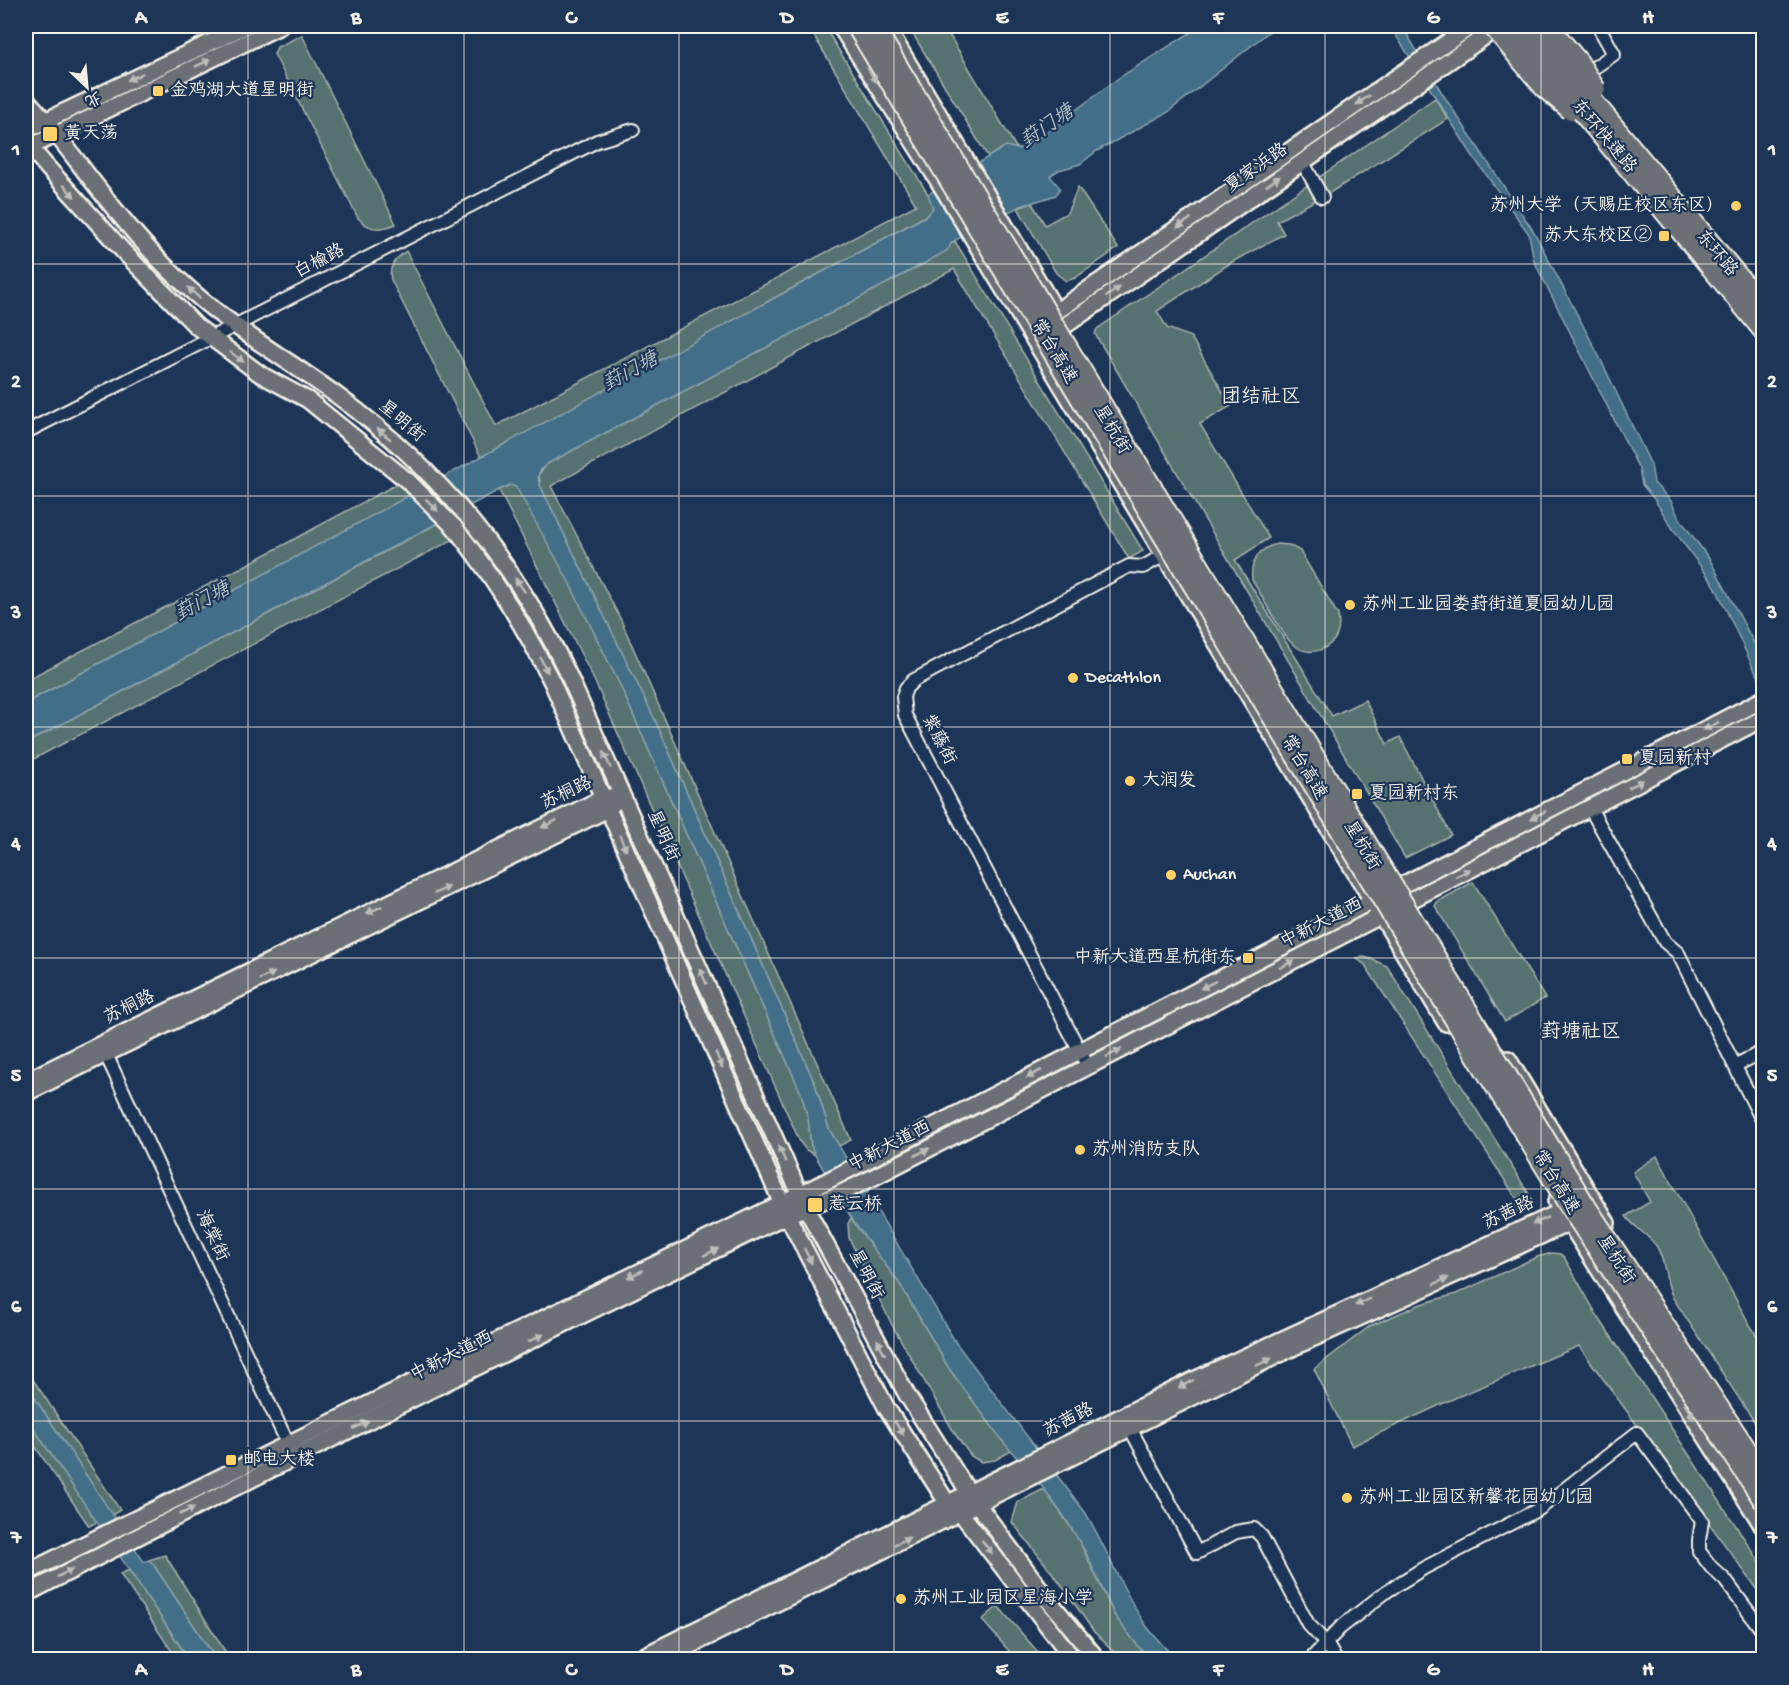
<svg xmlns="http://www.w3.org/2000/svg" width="1789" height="1685" font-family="'Gochi Hand','LXGW WenKai TC',sans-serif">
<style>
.green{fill:#57726f;stroke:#a6b2ac;stroke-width:1.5}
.water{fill:#426e87;stroke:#89a2ae;stroke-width:1.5}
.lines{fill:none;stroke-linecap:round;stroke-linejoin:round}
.minor-casing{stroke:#f4f1e8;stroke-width:16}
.major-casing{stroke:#f4f1e8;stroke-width:20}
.minor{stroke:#1d3557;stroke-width:12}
.major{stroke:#6b6f75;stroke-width:15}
.major-bridge-casing{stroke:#f4f1e8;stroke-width:20;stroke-linecap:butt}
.highway-bridge-casing{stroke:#f4f1e8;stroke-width:22;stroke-linecap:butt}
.major-bridge{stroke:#6b6f75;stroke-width:15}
.highway-bridge{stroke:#6b6f75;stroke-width:18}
.oneway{fill:#bdbdba}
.grid{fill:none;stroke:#f4f1e8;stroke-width:1.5;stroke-opacity:0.55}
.poi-dot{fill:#ffd166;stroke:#1d3557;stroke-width:2}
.labels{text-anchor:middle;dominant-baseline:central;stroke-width:4.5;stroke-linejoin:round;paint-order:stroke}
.poi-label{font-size:18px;fill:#f4f1e8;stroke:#1d3557;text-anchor:start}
.street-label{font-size:18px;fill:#f4f1e8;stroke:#1d3557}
.water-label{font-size:20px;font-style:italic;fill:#b6c3c6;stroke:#1d3557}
.neighbourhood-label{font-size:20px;fill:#f4f1e8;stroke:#1d3557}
.neatline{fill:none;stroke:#f4f1e8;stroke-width:2}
.grid-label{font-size:20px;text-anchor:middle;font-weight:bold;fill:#f4f1e8}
</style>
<rect width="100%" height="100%" fill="#1d3557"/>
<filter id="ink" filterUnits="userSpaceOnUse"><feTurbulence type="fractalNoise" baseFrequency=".0167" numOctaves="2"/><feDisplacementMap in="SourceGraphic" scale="12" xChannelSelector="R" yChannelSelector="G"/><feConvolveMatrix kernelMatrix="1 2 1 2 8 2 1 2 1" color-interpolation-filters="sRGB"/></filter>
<g filter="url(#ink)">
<g class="green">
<path d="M808,26H824L928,194L933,206L931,213L481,457L391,280C388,266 395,259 406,251L496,426L916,205Z"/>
<polygon points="908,26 944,26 1017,149 1006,146 988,157"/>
<path d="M302,35L396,224C381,230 370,231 358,218L274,54L277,47Z"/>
<polygon points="1435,98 1448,119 1331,192 1277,221 1284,234 1232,262 1157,311 1167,328 1191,337 1231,406 1200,424 1269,538 1235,560 1332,716 1365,700 1387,744 1400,737 1451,835 1405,858 1095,334 1097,329"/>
<polygon points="1078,187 1118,248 1075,278 1066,281 1056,273 1018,208 1032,203 1045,225 1067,213"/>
<polygon points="955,241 1143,551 1129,559 954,269 551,486 620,618 851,1140 839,1146 829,1129 815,1084 655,720 540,485 539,474 547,464 925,263"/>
<polygon points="423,470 431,484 26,703 26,680 248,564"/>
<polygon points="510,485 516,487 522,494 567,578 620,685 801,1093 808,1118 811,1145 815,1155 806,1150 800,1142 595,682 499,490"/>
<polygon points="446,519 456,538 26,763 26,743"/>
<path d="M1277,544L1289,545L1300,551L1338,615C1340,626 1339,637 1330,644C1320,653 1306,654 1295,646C1282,637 1262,595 1252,580C1250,561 1259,548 1277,544Z"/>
<polygon points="1473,882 1545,998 1505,1022 1435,906 1437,902"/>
<polygon points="1364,957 1371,959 1387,966 1529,1194 1532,1200 1528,1207 1511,1216 1517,1199 1365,965 1356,958"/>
<path d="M1657,1156L1750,1325L1763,1345V1435L1673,1298C1665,1282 1666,1262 1657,1247C1649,1235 1634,1228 1626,1216L1650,1202L1633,1172Z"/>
<polygon points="851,1218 900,1284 950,1370 1011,1451 995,1460 981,1462 971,1456 955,1434 892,1325 849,1238 848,1224"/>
<polygon points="1552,1253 1560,1254 1564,1257 1597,1315 1763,1567 1763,1597 1579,1346 1457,1397 1352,1446 1314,1369 1370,1326 1421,1304 1456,1294 1537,1257"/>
<polygon points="26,1369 120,1510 112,1515 108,1509 26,1385"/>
<polygon points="26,1417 97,1522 89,1526 26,1433"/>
<polygon points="1044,1489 1077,1536 1115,1616 1138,1646 1151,1659 1122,1659 1094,1632 1058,1580 1012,1522 1018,1502"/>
<polygon points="165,1555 230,1659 216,1659 155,1567 149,1560"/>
<polygon points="129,1570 189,1659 177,1659 120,1574"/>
<polygon points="998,1606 1044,1659 1016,1659 982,1620"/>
</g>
<g class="water">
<path d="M1201,26H1276L1168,112L1097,151L1080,164L1059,170L1050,176L1060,188L1056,195L1018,207L952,242L948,250L925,263L547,464C539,470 536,476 540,485L655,720L815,1084L829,1129L956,1343L1085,1512C1107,1548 1121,1589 1145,1624C1154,1637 1166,1648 1176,1659H1151L1138,1646L1115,1616L1085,1551L1067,1521L1044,1489L1005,1444L950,1370L900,1284L855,1224L815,1155L811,1145L808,1118L801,1093L620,685L567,578L516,487L510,485L501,489L26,743V703L928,215L933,208L928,194L1006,146L1017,149L1026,147L1120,77Z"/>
<polygon points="1390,26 1402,26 1442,93 1534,232 1598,354 1651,465 1654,483 1671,501 1678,516 1710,560 1763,660 1763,685 1751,663 1715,586 1673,529 1654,499 1642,485 1639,469 1534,261 1529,234 1474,158"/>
<polygon points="26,1385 144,1562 149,1560 155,1567 216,1659 189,1659 26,1417"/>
</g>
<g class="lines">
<defs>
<g id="minor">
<polyline points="1582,76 1614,54 1600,29"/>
<polyline points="1302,161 1322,197"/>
<polyline points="26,432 597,141 633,130"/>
<polyline points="1590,808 1665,942 1678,953 1764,1124"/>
<polyline points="103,1048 288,1444"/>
<polyline points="1736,1065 1764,1051"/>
<polyline points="1088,1067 905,715 903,697 906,688 914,680 1129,566 1143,567 1164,555"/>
<polyline points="1130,1428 1197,1553 1236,1532 1254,1529 1262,1537 1308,1624 1326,1643 1336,1660"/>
<polyline points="1310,1660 1340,1628 1387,1591 1424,1568 1539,1509 1637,1433 1702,1521 1699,1540 1699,1551 1711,1567 1725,1580 1764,1633"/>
</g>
<g id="major">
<polyline points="840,26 939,182 1446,1023"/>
<polyline points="886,26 1050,301"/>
<path d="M26,99C59,134 86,175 117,212C142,243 171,274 202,300C245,336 294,364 339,397C439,470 515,562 568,674L806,1208L907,1395L969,1493L1050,1602L1098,1660"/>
<polyline points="26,130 245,26"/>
<polyline points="26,133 30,147 47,167 124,252 196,326 260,374 308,400 409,482"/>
<polyline points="26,149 280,26"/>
<polyline points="1041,322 1471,26"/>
<polyline points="1050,336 1500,26"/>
<path d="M455,528C493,576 525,627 552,682L787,1215L886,1407L948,1504L960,1512L1074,1660"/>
<polyline points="1508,1059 1607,1223"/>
<polyline points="26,1081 603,798 611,797"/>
<polyline points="26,1093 608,809 614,803"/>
<polyline points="1556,1202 1764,1528"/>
<polyline points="26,1573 454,1362 825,1182 1764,699"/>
<path d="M26,1594C277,1464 532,1339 787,1215L835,1196L870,1179L1764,718"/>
<polyline points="636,1660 1196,1379 1562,1211 1569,1209"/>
<polyline points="661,1660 1294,1347 1569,1223 1577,1217"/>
</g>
</defs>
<use href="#minor" class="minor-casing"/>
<use href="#major" class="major-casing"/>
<use href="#minor" class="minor"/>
<use href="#major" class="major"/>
<defs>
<polyline id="major-bridge" points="409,482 455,528"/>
<g id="highway-bridge">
<polyline points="856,26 1478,1059 1572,1211 1764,1502"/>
<polyline points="874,26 1585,1204 1764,1475"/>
<polyline points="1492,26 1544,88 1570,110"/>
<polyline points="1510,26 1764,332"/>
<polyline points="1531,26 1764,307"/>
<polyline points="1549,26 1579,62 1596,89"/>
</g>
</defs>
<use href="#major-bridge" class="major-bridge-casing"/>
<use href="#highway-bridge" class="highway-bridge-casing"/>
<use href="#major-bridge" class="major-bridge"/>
<use href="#highway-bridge" class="highway-bridge"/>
</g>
<defs><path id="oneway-solid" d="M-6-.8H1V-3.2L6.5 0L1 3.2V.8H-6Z" transform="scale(1.5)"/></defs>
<g class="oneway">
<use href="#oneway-solid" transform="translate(203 63) rotate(-26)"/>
<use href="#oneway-solid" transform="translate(872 75) rotate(58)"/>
<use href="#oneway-solid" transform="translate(135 77) rotate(155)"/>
<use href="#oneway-solid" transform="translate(1363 100) rotate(146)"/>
<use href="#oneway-solid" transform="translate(1273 181) rotate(-35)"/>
<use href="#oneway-solid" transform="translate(69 191) rotate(48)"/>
<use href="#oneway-solid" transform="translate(1184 223) rotate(146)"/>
<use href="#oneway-solid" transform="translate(1113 292) rotate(-35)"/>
<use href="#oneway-solid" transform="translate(194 293) rotate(-137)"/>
<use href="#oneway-solid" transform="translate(237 357) rotate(37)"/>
<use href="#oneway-solid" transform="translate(384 434) rotate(-140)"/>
<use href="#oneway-solid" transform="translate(432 505) rotate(45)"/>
<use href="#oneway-solid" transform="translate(520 585) rotate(-125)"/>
<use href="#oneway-solid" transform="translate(544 665) rotate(64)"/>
<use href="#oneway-solid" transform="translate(1711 726) rotate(153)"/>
<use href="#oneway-solid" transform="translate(607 760) rotate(-114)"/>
<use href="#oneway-solid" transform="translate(1636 784) rotate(-27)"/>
<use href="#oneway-solid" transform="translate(1538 815) rotate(153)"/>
<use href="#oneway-solid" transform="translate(549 824) rotate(154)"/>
<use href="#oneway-solid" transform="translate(623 843) rotate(66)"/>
<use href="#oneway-solid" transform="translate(1463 873) rotate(-27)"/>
<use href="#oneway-solid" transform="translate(442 890) rotate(-26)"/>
<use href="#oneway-solid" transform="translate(374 910) rotate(154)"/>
<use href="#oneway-solid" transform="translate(1287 964) rotate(-27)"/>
<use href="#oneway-solid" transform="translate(267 976) rotate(-26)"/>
<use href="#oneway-solid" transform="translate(703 976) rotate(-114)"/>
<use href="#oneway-solid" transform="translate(1208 985) rotate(153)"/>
<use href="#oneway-solid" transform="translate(1114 1053) rotate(-27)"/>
<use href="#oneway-solid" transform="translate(719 1060) rotate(66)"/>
<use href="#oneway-solid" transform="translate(1034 1074) rotate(153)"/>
<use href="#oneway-solid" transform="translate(922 1152) rotate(-27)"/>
<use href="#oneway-solid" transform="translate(782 1154) rotate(-114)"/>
<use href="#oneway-solid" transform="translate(1540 1221) rotate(155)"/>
<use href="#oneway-solid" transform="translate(711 1252) rotate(-26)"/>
<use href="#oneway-solid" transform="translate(808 1256) rotate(63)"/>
<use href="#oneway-solid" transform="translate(635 1274) rotate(154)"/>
<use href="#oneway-solid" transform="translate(1441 1281) rotate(-24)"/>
<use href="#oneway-solid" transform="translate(1363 1302) rotate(156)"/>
<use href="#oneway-solid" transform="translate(536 1338) rotate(-26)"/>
<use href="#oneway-solid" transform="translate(881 1347) rotate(-118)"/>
<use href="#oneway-solid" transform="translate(1264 1362) rotate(-26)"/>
<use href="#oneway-solid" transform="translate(1186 1384) rotate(152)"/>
<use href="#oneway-solid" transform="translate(1689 1411) rotate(57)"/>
<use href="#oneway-solid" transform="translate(361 1425) rotate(-26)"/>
<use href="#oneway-solid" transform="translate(899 1428) rotate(57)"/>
<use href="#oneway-solid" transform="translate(187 1511) rotate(-26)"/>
<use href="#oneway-solid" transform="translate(902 1541) rotate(-26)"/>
<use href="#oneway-solid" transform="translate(987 1547) rotate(53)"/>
<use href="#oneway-solid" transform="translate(65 1573) rotate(-27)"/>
</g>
</g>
<path class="grid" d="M248,26V1660M464,26V1660M679,26V1660M894,26V1660M1110,26V1660M1325,26V1660M1541,26V1660M26,264H1764M26,496H1764M26,727H1764M26,958H1764M26,1189H1764M26,1421H1764"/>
<g class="poi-dot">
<rect x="152" y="85" width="12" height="12" rx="3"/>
<rect x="42" y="126" width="16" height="16" rx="3"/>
<circle cx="1736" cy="206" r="6"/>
<rect x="1658" y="230" width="12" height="12" rx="3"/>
<circle cx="1350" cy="605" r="6"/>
<circle cx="1073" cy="678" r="6"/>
<rect x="1621" y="753" width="12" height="12" rx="3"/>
<circle cx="1130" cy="781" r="6"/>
<rect x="1351" y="788" width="12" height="12" rx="3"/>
<circle cx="1171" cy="875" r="6"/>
<rect x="1242" y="952" width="12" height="12" rx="3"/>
<circle cx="1080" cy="1150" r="6"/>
<rect x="807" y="1197" width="16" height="16" rx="3"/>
<rect x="225" y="1454" width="12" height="12" rx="3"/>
<circle cx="1347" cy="1498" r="6"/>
<circle cx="901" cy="1599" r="6"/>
</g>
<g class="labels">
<g class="poi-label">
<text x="170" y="91">金鸡湖大道星明街</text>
<text x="64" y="134">黄天荡</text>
<text x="1724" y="206" text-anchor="end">苏州大学（天赐庄校区东区）</text>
<text x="1652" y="236" text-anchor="end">苏大东校区②</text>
<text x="1362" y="605">苏州工业园娄葑街道夏园幼儿园</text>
<text x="1085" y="678">Decathlon</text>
<text x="1639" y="759">夏园新村</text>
<text x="1142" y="781">大润发</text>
<text x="1369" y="794">夏园新村东</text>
<text x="1183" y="875">Auchan</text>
<text x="1236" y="958" text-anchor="end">中新大道西星杭街东</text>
<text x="1092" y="1150">苏州消防支队</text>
<text x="828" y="1205">惹云桥</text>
<text x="243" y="1460">邮电大楼</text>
<text x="1359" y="1498">苏州工业园区新馨花园幼儿园</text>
<text x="913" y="1599">苏州工业园区星海小学</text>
</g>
<g class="street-label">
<text transform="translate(1603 137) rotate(50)">东环快速路</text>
<text transform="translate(1257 169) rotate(-35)">夏家浜路</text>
<text transform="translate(1716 254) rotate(50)">东环路</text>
<text transform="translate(320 262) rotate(-27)">白榆路</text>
<text transform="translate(1053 352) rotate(59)">常台高速</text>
<text transform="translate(401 422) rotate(40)">星明街</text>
<text transform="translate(1111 430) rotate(59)">星杭街</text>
<text transform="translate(938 740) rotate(63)">紫藤街</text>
<text transform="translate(1303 768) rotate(59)">常台高速</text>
<text transform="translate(567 794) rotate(-25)">苏桐路</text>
<text transform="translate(662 836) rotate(66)">星明街</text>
<text transform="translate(1361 846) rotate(59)">星杭街</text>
<text transform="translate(1322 924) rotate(-27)">中新大道西</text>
<text transform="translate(130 1008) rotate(-26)">苏桐路</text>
<text transform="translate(890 1147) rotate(-27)">中新大道西</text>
<text transform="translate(1555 1183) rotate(58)">常台高速</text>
<text transform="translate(1509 1214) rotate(-25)">苏茜路</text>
<text transform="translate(211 1236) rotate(65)">海棠街</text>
<text transform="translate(1615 1260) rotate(57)">星杭街</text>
<text transform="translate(865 1275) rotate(62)">星明街</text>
<text transform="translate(452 1357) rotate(-27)">中新大道西</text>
<text transform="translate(1069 1421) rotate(-27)">苏茜路</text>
</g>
<g class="water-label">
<text transform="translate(1048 128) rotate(-34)">葑门塘</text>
<text transform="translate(631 373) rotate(-28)">葑门塘</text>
<text transform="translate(203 603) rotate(-28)">葑门塘</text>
</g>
<g class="neighbourhood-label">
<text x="1261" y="398">团结社区</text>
<text x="1581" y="1033">葑塘社区</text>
</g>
</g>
<rect width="1789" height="1685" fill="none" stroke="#1d3557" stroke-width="66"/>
<g transform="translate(87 87) rotate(154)" stroke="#1d3557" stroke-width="4.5" paint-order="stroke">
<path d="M0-4.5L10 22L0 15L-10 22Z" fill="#f4f1e8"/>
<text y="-9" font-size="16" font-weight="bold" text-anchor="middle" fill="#f4f1e8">北</text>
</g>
<rect x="33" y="33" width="1723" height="1619" class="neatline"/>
<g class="grid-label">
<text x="141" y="23">A</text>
<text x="356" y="23">B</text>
<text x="571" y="23">C</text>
<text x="787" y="23">D</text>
<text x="1002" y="23">E</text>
<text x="1218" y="23">F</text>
<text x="1433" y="23">G</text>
<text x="1648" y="23">H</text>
<text x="16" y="155">1</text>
<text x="1772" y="155">1</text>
<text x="16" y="387">2</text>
<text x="1772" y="387">2</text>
<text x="16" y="618">3</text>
<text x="1772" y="618">3</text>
<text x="16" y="849">4</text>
<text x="1772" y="849">4</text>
<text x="16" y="1081">5</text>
<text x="1772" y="1081">5</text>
<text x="16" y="1312">6</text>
<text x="1772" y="1312">6</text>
<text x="16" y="1543">7</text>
<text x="1772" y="1543">7</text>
<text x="141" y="1675">A</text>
<text x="356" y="1675">B</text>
<text x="571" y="1675">C</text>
<text x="787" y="1675">D</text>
<text x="1002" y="1675">E</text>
<text x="1218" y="1675">F</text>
<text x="1433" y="1675">G</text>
<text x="1648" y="1675">H</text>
</g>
</svg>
